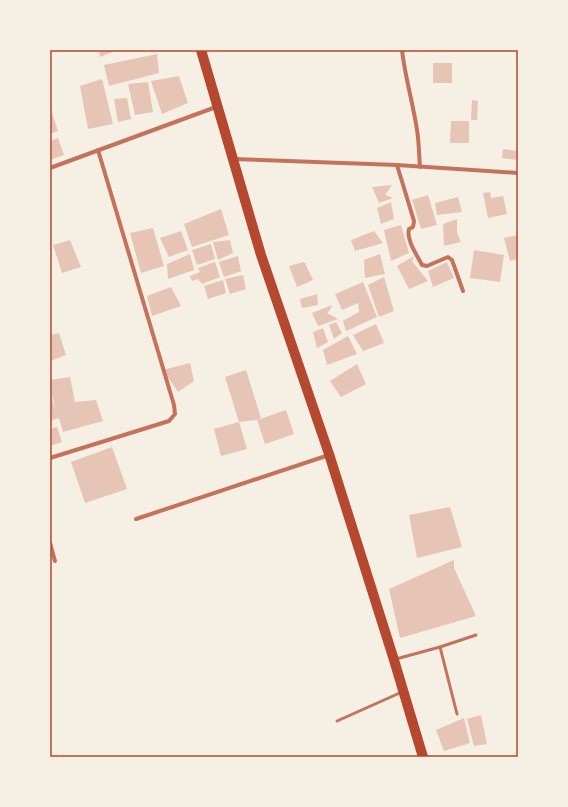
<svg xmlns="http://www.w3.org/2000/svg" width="568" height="807" font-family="Quicksand,sans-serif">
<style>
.building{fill:#e6c5b7}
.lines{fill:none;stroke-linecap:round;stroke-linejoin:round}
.service{stroke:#c5725c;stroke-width:3}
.minor{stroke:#c5725c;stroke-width:4}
.primary{stroke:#b5482f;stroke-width:10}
.neatline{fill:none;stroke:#b5482f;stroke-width:1.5}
</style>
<rect width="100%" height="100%" fill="#f6efe4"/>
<g class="building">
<polygon points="99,50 118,50 100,57"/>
<polygon points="157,54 159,73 109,86 104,65"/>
<rect x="433" y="63" width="19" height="20"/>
<polygon points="179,76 188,103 162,114 151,81"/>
<polygon points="102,79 113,124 88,129 80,86"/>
<polygon points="148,82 153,112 135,115 128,84"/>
<polygon points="127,98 131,119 118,122 114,99"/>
<polygon points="472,100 478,101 477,120 471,120"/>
<polygon points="50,107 58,131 50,134"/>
<polygon points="451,121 469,121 469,143 450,143"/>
<polygon points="58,138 64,155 50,160 50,141"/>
<polygon points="503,149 518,151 518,160 502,158"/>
<polygon points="392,185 385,195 393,198 379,203 372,187"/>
<polygon points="490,192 491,198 503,196 507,214 488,218 483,193"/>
<polygon points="428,195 437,225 421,229 412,200"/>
<polygon points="458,197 462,212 437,215 435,203"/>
<polygon points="391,202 394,219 381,224 377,208"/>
<polygon points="221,209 229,235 192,247 184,224"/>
<polygon points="457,219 457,232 461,242 444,246 443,224"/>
<polygon points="401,225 409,253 391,261 384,230"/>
<polygon points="153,228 164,266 141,273 130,233"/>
<polygon points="181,231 188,250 169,257 160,238"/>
<polygon points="374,231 383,243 355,251 351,240"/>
<polygon points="518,235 518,259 510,261 504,238"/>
<polygon points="70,240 81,267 62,273 53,245"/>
<polygon points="230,240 233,253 218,260 213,242"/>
<polygon points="211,244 215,259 197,265 192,250"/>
<polygon points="474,250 504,255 500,282 470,278"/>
<polygon points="190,254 194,270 168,279 167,264"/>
<polygon points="380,254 385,274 365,278 364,260"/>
<polygon points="238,256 241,271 224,277 219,262"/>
<polygon points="414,256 412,261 428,281 409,289 397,266"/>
<polygon points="215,262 220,277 202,284 198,279 192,281 190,276 200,272 198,268"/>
<polygon points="303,262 305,263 313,280 297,287 289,266"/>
<polygon points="447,262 454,278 433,287 428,271"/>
<polygon points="243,275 246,289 230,294 225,279"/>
<polygon points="384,277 394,311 379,317 368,285"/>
<polygon points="223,280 226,293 208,299 204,286"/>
<polygon points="363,282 377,317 346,331 343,321 359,312 358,303 342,310 335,294"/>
<polygon points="171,287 181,306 152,316 147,296"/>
<polygon points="317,294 318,305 302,308 300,299"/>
<polygon points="332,305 330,310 327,313 338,319 318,326 312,313"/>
<polygon points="336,322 342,333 334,339 329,325"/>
<polygon points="376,324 384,343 363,351 353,335"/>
<polygon points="323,328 328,342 317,348 313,332"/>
<polygon points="59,333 66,355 50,361 50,335"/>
<polygon points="348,336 357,354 327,365 323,350"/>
<polygon points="190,363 194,381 178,392 163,370"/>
<polygon points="357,364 366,384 341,397 330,381"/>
<polygon points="246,370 261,418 257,420 286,410 294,434 265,444 257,420 239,422 225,377"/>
<polygon points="70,377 75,402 96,400 103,421 63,432 59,418 50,421 50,394 57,412 50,389 50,380"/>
<polygon points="239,422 247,449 221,456 214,429"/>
<polygon points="57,427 62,442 50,446 50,429"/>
<polygon points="112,447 127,489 85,503 71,462"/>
<polygon points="450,507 462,547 417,558 409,515"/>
<polygon points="454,560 454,568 476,616 400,638 389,589"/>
<polygon points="481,715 487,744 474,746 467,719"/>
<polygon points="464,718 470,743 444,751 436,730"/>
</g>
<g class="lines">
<g class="service">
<polyline points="440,647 457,714"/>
<polyline points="396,659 440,647 476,635"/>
<polyline points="337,721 402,692"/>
</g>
<g class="minor">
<path d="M402,50C405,77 413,103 417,130C419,142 419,155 420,167"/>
<polyline points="234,159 397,165 518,173"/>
<path d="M397,165L414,221L413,227L409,229C406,240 417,255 422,265L427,266L448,257L452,260L463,291"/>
<polyline points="50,168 216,107"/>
<polyline points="50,458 169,421 175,414 174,405 98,150"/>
<polyline points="136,519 329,455"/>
<polyline points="50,543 55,561"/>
</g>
<polyline class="primary" points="201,50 261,255 329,454 394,660 423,757"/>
</g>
<rect width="568" height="807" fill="none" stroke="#f6efe4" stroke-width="102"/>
<rect x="51" y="51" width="466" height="705" class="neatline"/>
</svg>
